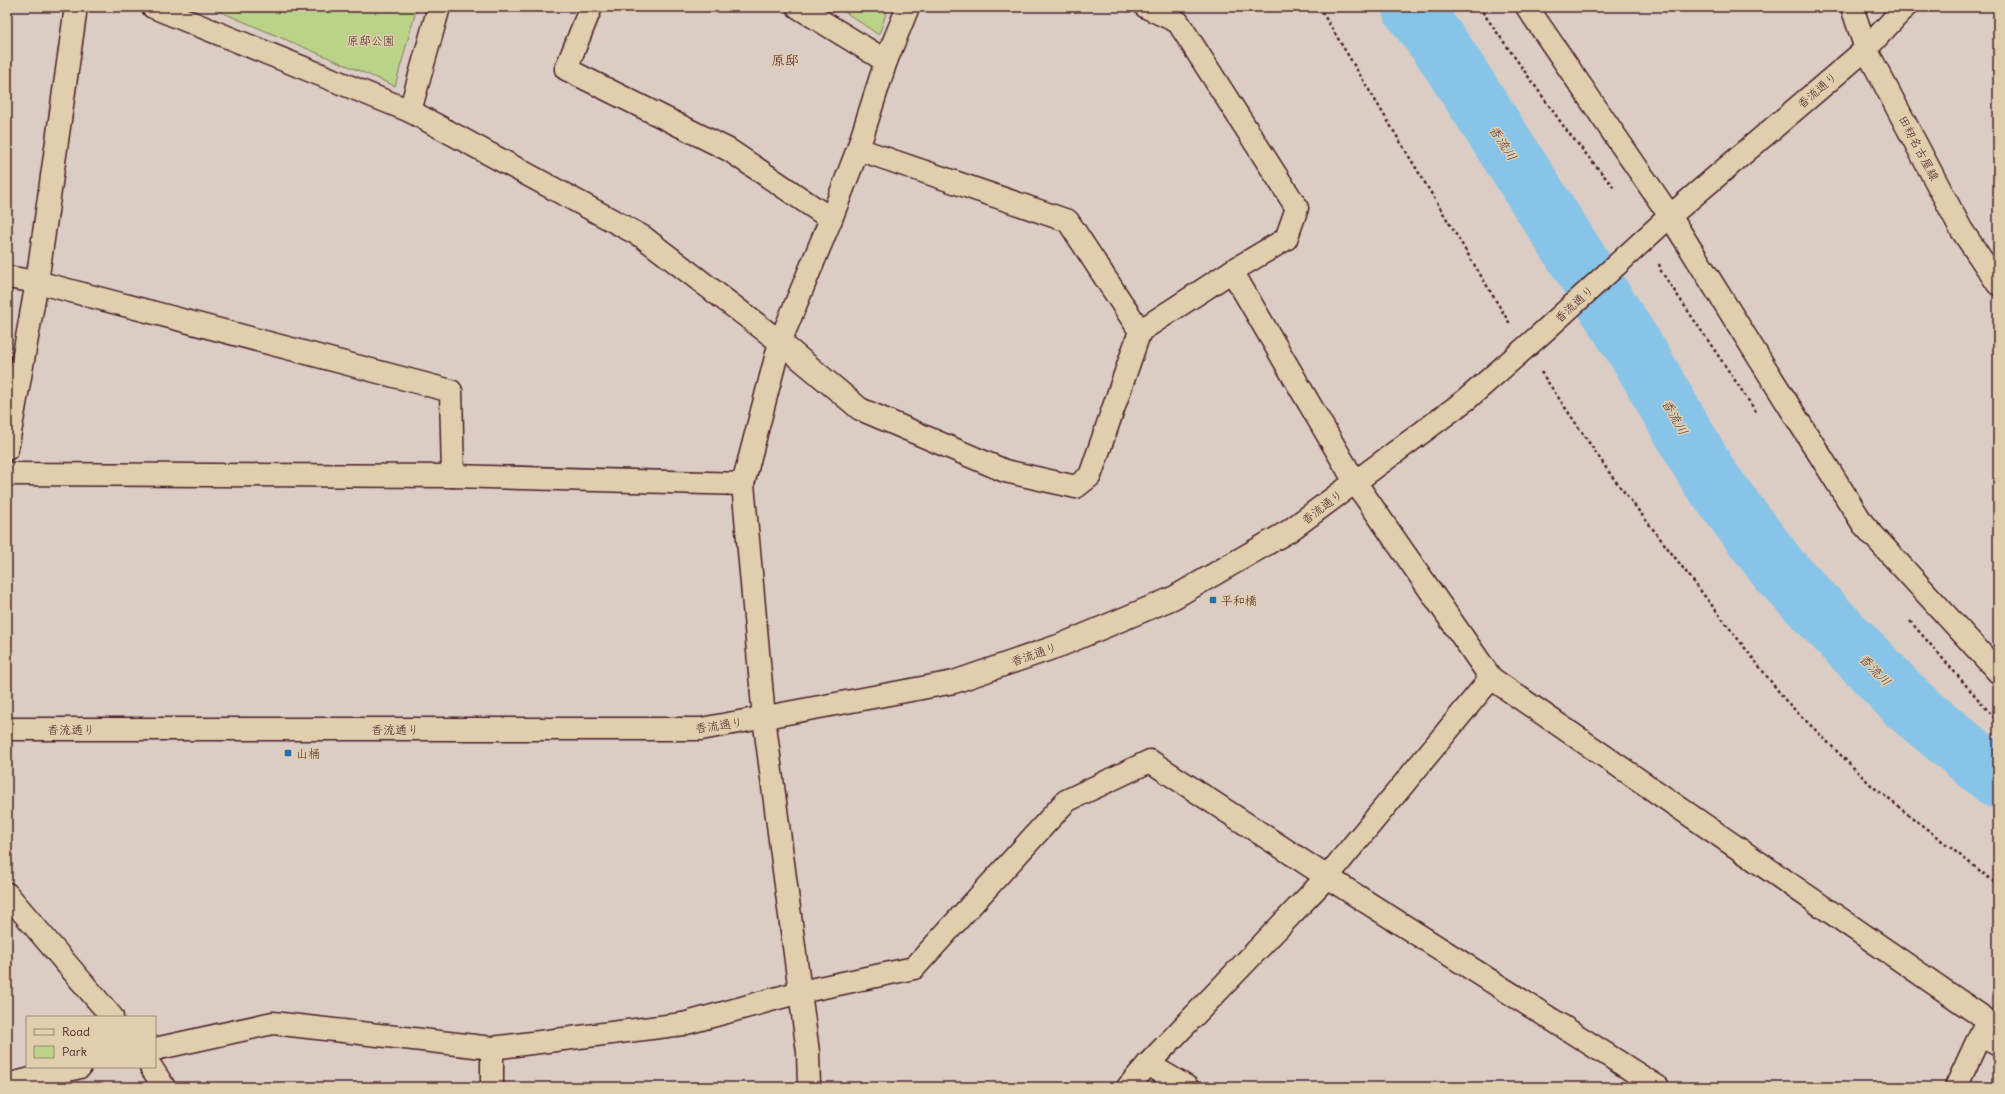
<svg xmlns="http://www.w3.org/2000/svg" width="2005" height="1094" font-family="Delius,'Klee One',sans-serif">
<style>
.green{fill:#bbd389;stroke:#82795a}
.lines{fill:none;stroke-linecap:round;stroke-linejoin:round}
.river{stroke:#87c4e7;stroke-width:59}
.service-casing{stroke:#4a1f2b;stroke-width:19}
.minor-casing{stroke:#4a1f2b;stroke-width:25}
.tertiary-casing{stroke:#4a1f2b;stroke-width:25}
.secondary-casing{stroke:#4a1f2b;stroke-width:25}
.path{stroke:#4a1f2b;stroke-width:2.5;stroke-dasharray:3 3;stroke-linecap:butt}
.service{stroke:#e0ceac;stroke-width:16}
.minor{stroke:#e0ceac;stroke-width:22}
.tertiary{stroke:#e0ceac;stroke-width:22}
.secondary{stroke:#e0ceac;stroke-width:22}
.poi-dot{fill:#1f6fb2;stroke:#e0ceac;stroke-width:1.5}
.labels{text-anchor:middle;dominant-baseline:central;stroke-width:3;stroke-linejoin:round;paint-order:stroke}
.park-label{font-size:12px;fill:#553134;stroke:#e0ceac}
.street-label{font-size:12px;fill:#4a1f2b;stroke:#e0ceac}
.poi-label{font-size:12px;fill:#4a1f2b;stroke:#e0ceac;text-anchor:start}
.water-label{font-size:13px;font-style:italic;fill:#533847;stroke:#e0ceac}
.quarter-label{font-size:14px;fill:#4a1f2b;stroke:#e0ceac}
</style>
<rect width="100%" height="100%" fill="#dbcdc4"/>
<filter id="ink" filterUnits="userSpaceOnUse"><feTurbulence type="fractalNoise" baseFrequency=".025" numOctaves="2"/><feDisplacementMap in="SourceGraphic" scale="8" xChannelSelector="R" yChannelSelector="G"/><feConvolveMatrix kernelMatrix="1 2 1 2 8 2 1 2 1" color-interpolation-filters="sRGB"/></filter>
<g filter="url(#ink)">
<g class="green">
<polygon points="209,7 417,7 395,86"/>
<polygon points="838,7 888,7 879,35"/>
</g>
<g class="lines">
<polyline class="river" points="1411,7 1446,54 1641,358 1709,477 1780,571 1909,705 1998,779"/>
<defs>
<polyline id="service" points="1978,1038 1998,1048"/>
<g id="minor">
<polyline points="153,7 410,111 643,237 780,342 860,409 1005,471 1076,487 1090,476 1140,331 1232,271 1286,239 1297,208 1178,22 1146,7"/>
<polyline points="591,7 566,69 729,150 831,219"/>
<polyline points="798,7 886,61"/>
<polyline points="1527,7 1670,216 1863,524 1998,672"/>
<polyline points="1866,49 1905,7"/>
<polyline points="410,111 439,7"/>
<polyline points="858,149 1068,221 1140,331"/>
<polyline points="1232,271 1355,482 1491,678 1987,1020 1956,1087"/>
<polyline points="7,277 37,282 451,391 453,476"/>
<polyline points="7,449 37,282 76,7"/>
<polyline points="7,474 453,476 743,484"/>
<polyline points="7,894 112,1017"/>
<polyline points="492,1048 492,1087"/>
<polyline points="155,1049 273,1023 492,1048 683,1024 800,992 914,968 1066,801 1150,761 1327,877 1658,1087"/>
<polyline points="1148,1064 1187,1087"/>
<polyline points="151,1067 164,1087"/>
<polyline points="7,1085 80,1067"/>
<polyline points="809,1087 808,1052 800,992 764,718 743,484 780,342 831,219 858,149 886,61 908,7"/>
<polyline points="1128,1087 1148,1064 1327,877 1491,678"/>
</g>
<polyline id="tertiary" points="7,729 701,729 954,682 1061,645 1173,598 1289,531 1467,399 1541,334 1670,216 1866,49"/>
<polyline id="secondary" points="1852,7 1866,49 1961,229 1998,284"/>
</defs>
<use href="#service" class="service-casing"/>
<use href="#minor" class="minor-casing"/>
<use href="#tertiary" class="tertiary-casing"/>
<use href="#secondary" class="secondary-casing"/>
<g class="path">
<polyline points="1319,7 1510,324"/>
<polyline points="1479,7 1567,131 1615,189"/>
<polyline points="1659,264 1661,271 1757,413"/>
<polyline points="1541,372 1611,475 1786,701 1872,786 1998,885"/>
<polyline points="1910,621 1998,722"/>
<polyline points="1992,1087 1998,1075"/>
</g>
<use href="#service" class="service"/>
<use href="#minor" class="minor"/>
<use href="#tertiary" class="tertiary"/>
<use href="#secondary" class="secondary"/>
</g>
</g>
<g class="poi-dot">
<rect x="1209" y="596" width="8" height="8" rx="2"/>
<rect x="284" y="749" width="8" height="8" rx="2"/>
</g>
<g class="labels">
<g class="park-label">
<text x="371" y="40">原邸公園</text>
</g>
<g class="street-label">
<text transform="translate(1817 90) rotate(-41)">香流通り</text>
<text transform="translate(1919 148) rotate(62)">田籾名古屋線</text>
<text transform="translate(1574 304) rotate(-42)">香流通り</text>
<text transform="translate(1322 507) rotate(-37)">香流通り</text>
<text transform="translate(1034 654) rotate(-19)">香流通り</text>
<text transform="translate(719 725) rotate(-8)">香流通り</text>
<text x="71" y="729">香流通り</text>
<text x="395" y="729">香流通り</text>
</g>
<g class="poi-label">
<text x="1221" y="600">平和橋</text>
<text x="296" y="753">山桶</text>
</g>
<g class="water-label">
<text transform="translate(1503 143) rotate(57)">香流川</text>
<text transform="translate(1675 417) rotate(60)">香流川</text>
<text transform="translate(1875 670) rotate(46)">香流川</text>
</g>
<g class="quarter-label">
<text x="785" y="60">原邸</text>
</g>
</g>
<rect width="2005" height="1094" fill="none" stroke="#e0ceac" stroke-width="24"/>
<rect x="12" y="12" width="1981" height="1070" fill="none" stroke="#4a1f2b" stroke-width="1.5" filter="url(#ink)"/>
<rect x="26" y="1016" width="130" height="52" fill="#e0ceac" stroke="#a48878"/>
<rect x="34" y="1029" width="20" height="6" fill="#e0ceac" stroke="#a48878"/>
<text x="62" y="1036" font-size="12" fill="#4a1f2b">Road</text>
<rect x="34" y="1046" width="20" height="12" fill="#bbd389" stroke="#a48878"/>
<text x="62" y="1056" font-size="12" fill="#4a1f2b">Park</text>
</svg>
